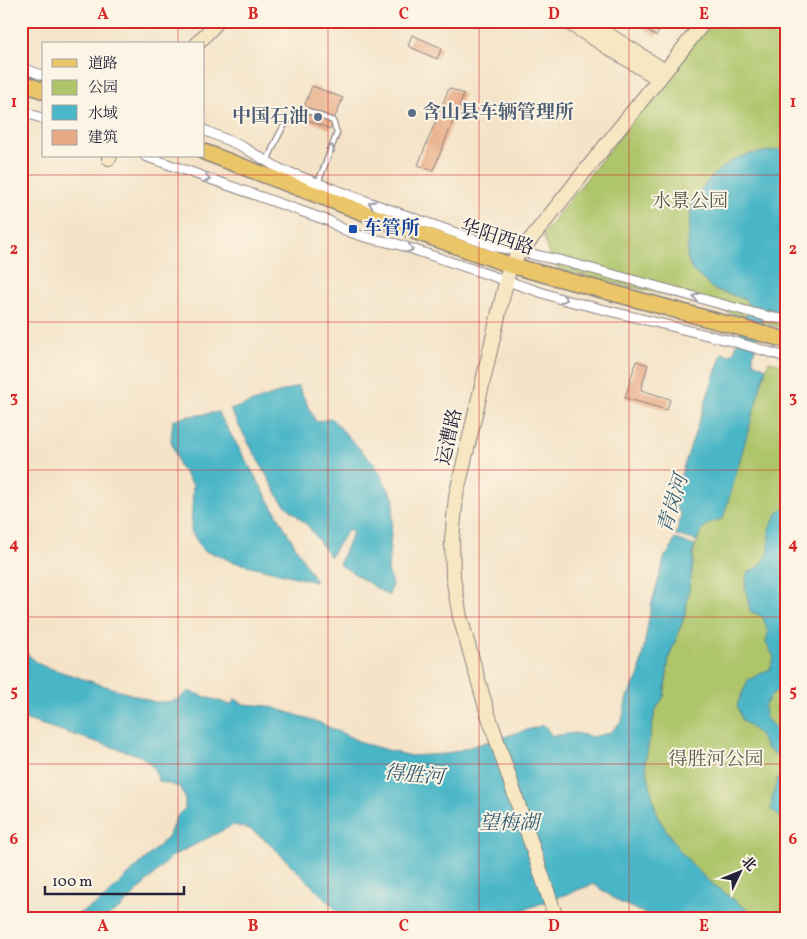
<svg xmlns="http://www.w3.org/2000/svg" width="807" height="939" font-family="Vollkorn,'Noto Serif SC',serif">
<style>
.green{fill:#aec56a;stroke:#687452}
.water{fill:#4ab6c7;stroke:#366c81}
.building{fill:#e8aa85}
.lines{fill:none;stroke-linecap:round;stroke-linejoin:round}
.lane-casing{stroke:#8b8281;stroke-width:7}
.street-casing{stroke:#8b8281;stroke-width:11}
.secondary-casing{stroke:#8b8281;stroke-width:16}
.primary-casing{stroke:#8b8281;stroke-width:18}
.lane{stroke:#fff;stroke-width:4.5}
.street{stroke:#fff;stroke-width:9}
.secondary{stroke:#f7e8c3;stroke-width:14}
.primary{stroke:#ebc669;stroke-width:15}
.oneway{stroke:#9c9ca7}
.grid{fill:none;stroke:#d62828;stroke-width:1;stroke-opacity:0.55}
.service-dot{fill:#5c6f8a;stroke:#fcf5e5;stroke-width:2}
.transit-dot{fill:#1a4fb4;stroke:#fcf5e5;stroke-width:2}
.labels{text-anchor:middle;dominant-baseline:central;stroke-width:4;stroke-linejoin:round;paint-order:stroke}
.service-label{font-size:19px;font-weight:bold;fill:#4e5e75;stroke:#fcf5e5;text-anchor:start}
.park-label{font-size:19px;fill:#535b4b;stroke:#fcf5e5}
.transit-label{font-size:19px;font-weight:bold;fill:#164399;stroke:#fcf5e5;text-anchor:start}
.street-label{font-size:19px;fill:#22223b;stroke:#fcf5e5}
.water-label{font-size:20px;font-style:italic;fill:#325d73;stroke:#fcf5e5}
.neatline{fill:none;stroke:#d62828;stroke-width:2}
.grid-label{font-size:16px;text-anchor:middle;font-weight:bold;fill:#d62828}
</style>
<rect width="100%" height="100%" fill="#fcf5e5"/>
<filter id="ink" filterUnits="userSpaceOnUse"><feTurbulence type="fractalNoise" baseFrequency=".02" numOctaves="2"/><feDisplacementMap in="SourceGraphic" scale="10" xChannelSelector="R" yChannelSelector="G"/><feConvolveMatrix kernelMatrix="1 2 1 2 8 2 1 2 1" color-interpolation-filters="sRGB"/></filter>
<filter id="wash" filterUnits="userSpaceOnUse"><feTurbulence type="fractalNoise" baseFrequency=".0096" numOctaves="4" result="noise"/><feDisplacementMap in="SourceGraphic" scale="20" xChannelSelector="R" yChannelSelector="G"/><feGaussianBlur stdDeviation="1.12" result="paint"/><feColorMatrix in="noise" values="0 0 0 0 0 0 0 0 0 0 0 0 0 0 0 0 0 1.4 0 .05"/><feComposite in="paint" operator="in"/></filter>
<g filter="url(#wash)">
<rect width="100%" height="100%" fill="#f4e3c7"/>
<g class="green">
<polygon points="711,21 786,21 786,329 686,300 560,270 548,252 543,234"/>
<polygon points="769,361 786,365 786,918 758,918 706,879 679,850 657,816 645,762 655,711 664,696 669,657 685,615 693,564 693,552 701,531 713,521"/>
</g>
<g class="water">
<path d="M786,145V314L766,308L764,311L753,356V362L766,368L723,519C708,522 702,527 697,541L676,535L681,515L672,501L722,353L729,355L734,352L749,307L745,299L713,289L691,269L687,255L691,207L699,191L713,175L731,161L749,154L780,150Z"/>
<polygon points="298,386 316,422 331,418 375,465 394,499 388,570 392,585 389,596 339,564 353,532 348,529 330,557 309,527 281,501 230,410"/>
<path d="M218,412L316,582L230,561L219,555L203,551L191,531L193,485L179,466L171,440L173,420C188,415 203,415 218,412Z"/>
<polygon points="786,507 786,686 772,694 764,707 766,718 786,740 786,761 766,748 759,734 742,720 737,705 748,680 770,669 774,657 766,643 768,632 763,617 750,611 745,586 747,573 760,566 769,553 769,529 778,512"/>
<path d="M675,539L695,546L693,552V564L685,615L669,657L664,696L655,711L645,763L657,816L679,850L706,879L758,918H704L691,912L686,918H655L619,902L594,884L515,913L501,910L480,918H344L267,841L250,829L233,825L171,857L123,906L106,918H70L100,902L168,837L176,817L185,808V797L182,792V788L159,781L153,767L141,756L21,718V639C24,651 31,660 43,666L155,702C168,702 179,702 188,691L231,705L235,699L243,704L268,706L318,722L365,744L411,756L446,754L544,725L552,736L575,733L592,737L609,733L622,721L627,697L639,675L651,606L665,556L670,551Z"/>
<polygon points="786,774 786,823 771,809 772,797 778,778"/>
</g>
<g id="blocks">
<g class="building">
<polygon points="633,21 665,21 656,36"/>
<polygon points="412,35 442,48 437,59 408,46"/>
<polygon points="312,86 343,98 330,129 300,117"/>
<polygon points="449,88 464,94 433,171 418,165"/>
<polygon points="636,361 648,365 641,390 670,399 667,410 625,398"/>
</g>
</g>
</g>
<g filter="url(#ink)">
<use href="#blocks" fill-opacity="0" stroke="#8b8281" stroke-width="1"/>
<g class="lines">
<defs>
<path id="lane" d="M267,161C276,142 283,118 303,109L333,121L337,133L318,183"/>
<g id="street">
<polyline points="21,67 44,76"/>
<polyline points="21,111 44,119"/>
<polyline points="204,130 241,146 280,169 371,203 493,246 563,261 765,316 786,320"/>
<path d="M145,156L329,221C349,235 373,239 397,244L561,299L735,342L786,357"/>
</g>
<g id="secondary">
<polyline points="566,21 659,79"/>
<polyline points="587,21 665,71"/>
<polyline points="197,44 218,21"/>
<polyline points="109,158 110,156"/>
<polyline points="556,918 487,711 460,617 453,577 452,540 456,496 510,265 705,21"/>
</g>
<g id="primary">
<polyline points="21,82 44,91"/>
<polyline points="204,152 391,223 510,265 786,340"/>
</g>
</defs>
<use href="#lane" class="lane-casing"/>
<use href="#street" class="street-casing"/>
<use href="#secondary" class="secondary-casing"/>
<use href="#primary" class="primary-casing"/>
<use href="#lane" class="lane"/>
<use href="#street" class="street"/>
<use href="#secondary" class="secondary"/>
<use href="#primary" class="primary"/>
</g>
<defs><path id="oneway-chevron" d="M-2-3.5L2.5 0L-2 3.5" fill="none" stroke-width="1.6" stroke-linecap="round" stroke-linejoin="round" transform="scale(1.25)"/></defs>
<g class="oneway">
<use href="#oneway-chevron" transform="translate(331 148) rotate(-70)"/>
<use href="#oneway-chevron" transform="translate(207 179) rotate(20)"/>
<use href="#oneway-chevron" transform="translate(372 204) rotate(-160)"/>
<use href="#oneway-chevron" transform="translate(410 249) rotate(18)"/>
<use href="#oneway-chevron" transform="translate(696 297) rotate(-165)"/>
<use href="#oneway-chevron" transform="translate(564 299) rotate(15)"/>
</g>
</g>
<path class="grid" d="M178,21V44M328,21V918M479,21V918M629,21V918M178,156V918M21,175H786M21,322H786M21,470H786M21,617H786M21,764H786"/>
<g class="service-dot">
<circle cx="412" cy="113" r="5"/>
<circle cx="318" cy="117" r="5"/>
</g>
<rect class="transit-dot" x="348" y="224" width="10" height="10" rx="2.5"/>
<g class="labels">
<g class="service-label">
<text x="422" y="113">含山县车辆管理所</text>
<text x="308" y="117" text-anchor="end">中国石油</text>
</g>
<g class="park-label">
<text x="690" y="202">水景公园</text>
<text x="716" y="760">得胜河公园</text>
</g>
<g class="transit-label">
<text x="363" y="229">车管所</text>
</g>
<g class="street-label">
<text transform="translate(497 238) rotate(18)">华阳西路</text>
<text transform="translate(450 437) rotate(-77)">运漕路</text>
</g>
<g class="water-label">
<text transform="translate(674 504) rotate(-73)">青岗河</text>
<text transform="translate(414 776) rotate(5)">得胜河</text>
<text x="509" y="824">望梅湖</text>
</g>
</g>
<rect width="807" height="939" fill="none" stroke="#fcf5e5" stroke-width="55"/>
<rect x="42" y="42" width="162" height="115" fill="#fcf5e5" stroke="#a5a1a1"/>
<rect x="52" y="59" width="25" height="8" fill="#ebc669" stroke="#a5a1a1"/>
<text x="88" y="68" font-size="15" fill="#22223b">道路</text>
<rect x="52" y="80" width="25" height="15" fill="#aec56a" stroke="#a5a1a1"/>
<text x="88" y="92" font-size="15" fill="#22223b">公园</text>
<rect x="52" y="105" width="25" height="15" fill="#4ab6c7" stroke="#a5a1a1"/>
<text x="88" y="118" font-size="15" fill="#22223b">水域</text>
<rect x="52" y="130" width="25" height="15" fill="#e8aa85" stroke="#a5a1a1"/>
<text x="88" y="142" font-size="15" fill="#22223b">建筑</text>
<g transform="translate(740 872) rotate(47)" stroke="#fcf5e5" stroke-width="4" paint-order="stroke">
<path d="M0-4L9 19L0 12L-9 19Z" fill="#22223b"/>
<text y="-8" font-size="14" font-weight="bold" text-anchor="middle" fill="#22223b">北</text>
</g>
<path d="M45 886v8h139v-8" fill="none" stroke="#22223b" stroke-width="2.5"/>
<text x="52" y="886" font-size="15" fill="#22223b" stroke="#fcf5e5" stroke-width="4" paint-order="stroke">100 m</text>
<rect x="28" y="28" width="752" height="884" class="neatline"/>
<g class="grid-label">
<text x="103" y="19">A</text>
<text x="253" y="19">B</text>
<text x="404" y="19">C</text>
<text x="554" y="19">D</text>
<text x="704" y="19">E</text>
<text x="14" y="107">1</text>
<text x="793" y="107">1</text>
<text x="14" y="254">2</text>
<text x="793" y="254">2</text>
<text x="14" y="402">3</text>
<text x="793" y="402">3</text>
<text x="14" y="549">4</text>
<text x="793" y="549">4</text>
<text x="14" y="696">5</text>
<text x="793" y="696">5</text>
<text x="14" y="844">6</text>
<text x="793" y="844">6</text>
<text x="103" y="931">A</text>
<text x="253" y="931">B</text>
<text x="404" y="931">C</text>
<text x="554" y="931">D</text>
<text x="704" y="931">E</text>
</g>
</svg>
